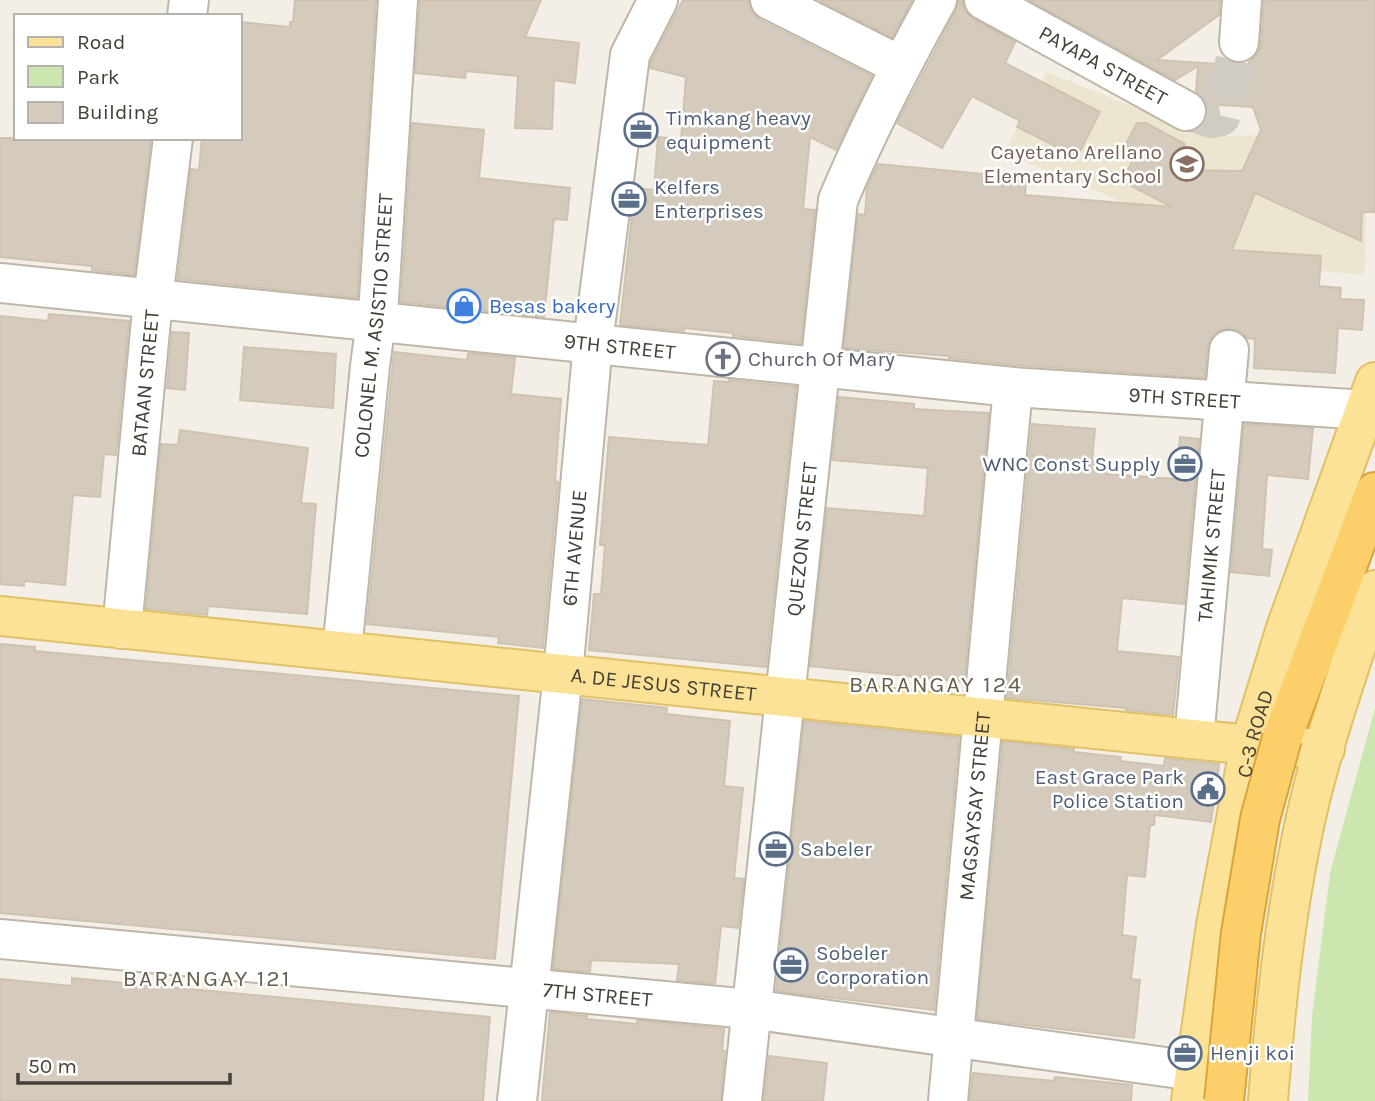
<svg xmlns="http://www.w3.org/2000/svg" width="1375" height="1101" font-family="Karla,sans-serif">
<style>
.education{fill:#ece5d0}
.green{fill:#cce6af}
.building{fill:#d4cbbc;stroke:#cfc3af;stroke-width:2}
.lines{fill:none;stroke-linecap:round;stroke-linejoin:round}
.minor-tunnel{stroke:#d0ccc3;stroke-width:38;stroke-dasharray:38 19;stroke-linecap:butt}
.minor-casing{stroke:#beb7a9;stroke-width:42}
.major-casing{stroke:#e1c066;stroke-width:42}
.highway-casing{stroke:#daa439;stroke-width:42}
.minor{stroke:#fff;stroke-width:38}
.major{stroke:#fce296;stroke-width:38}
.highway{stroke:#fbcf69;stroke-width:38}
.highway-bridge-casing{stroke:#daa439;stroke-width:42;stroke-linecap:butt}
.highway-bridge{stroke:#fbcf69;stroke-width:38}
.labels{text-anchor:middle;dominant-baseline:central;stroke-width:5;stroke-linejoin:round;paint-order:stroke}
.street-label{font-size:21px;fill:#454035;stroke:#fff}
.service-label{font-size:21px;fill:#4e5e75;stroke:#fff;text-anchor:start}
.education-label{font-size:21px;fill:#785e54;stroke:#fff;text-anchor:end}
.shop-label{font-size:21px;fill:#366cbe;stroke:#fff;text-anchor:start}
.worship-label{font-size:21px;fill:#5b616d;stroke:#fff;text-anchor:start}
.neighbourhood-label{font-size:23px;letter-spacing:2px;fill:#685e4d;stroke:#fff}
</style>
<rect width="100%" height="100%" fill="#f3efe6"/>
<polygon class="education" points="1047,72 1206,136 1278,135 1367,175 1365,275 1280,267 1004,153"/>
<polygon class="green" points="1375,708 1375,1101 1308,1101 1312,1016 1330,873"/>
<g class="building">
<polygon points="295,0 376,0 357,298 178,279 191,169 199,170 202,138 240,138 240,22 290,27 290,22 293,22"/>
<polygon points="420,0 541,0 525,37 579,43 575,83 554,80 552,129 515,128 518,76 466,71 465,78 415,73"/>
<polygon points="683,0 748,0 751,11 760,20 872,76 836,150 810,137 803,209 815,210 801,343 733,336 733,333 684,328 684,331 620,325 635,188 654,190 658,137 681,140 686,77 650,68 651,62"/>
<polygon points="819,0 912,0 892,37"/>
<polygon points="959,0 962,0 965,11 973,19 1015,42 1005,63 1100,112 1077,157 1017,127 1020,121 972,96 942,148 897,123 956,11"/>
<polygon points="1029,0 1220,0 1219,15 1157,60 1248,66 1249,62 1257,55 1261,44 1264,0 1375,0 1375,212 1362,212 1361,241 1255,193 1232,250 1321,256 1319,286 1341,288 1340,299 1364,300 1362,330 1338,328 1335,373 1254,368 1255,339 1247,338 1241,332 1230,328 1219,331 1211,338 1207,348 1205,378 1015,365 949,358 949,356 844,348 858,214 865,215 867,188 878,164 1026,178 1025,195 1172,207 1122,181 1137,152 1125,146 1137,123 1146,123 1185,144 1171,170 1242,171 1261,130 1253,107 1206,104 1196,92 1198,66 1175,80"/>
<polygon points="412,123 484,130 479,178 570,188 567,220 554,219 544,317 401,302"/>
<polygon points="0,138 151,138 134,275 92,270 92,266 0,257"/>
<polygon points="49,314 129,321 116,455 104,454 100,497 73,495 65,585 24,581 24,586 0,584 0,316 48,321"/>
<polygon points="172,332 189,333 185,390 167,388"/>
<polygon points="244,347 336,354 333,408 240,400"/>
<polygon points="394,352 467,360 468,353 515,358 511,394 561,399 555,481 558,482 543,648 498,643 499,637 367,624"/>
<polygon points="729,380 796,387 766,667 589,650 594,594 601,594 605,545 600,545 609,437 708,445 714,381 729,382"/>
<polygon points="839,397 914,404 914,409 989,413 964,682 810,666 827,508 924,516 928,468 832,460"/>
<polygon points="1032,424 1095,429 1092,461 1107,462 1106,474 1176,479 1180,437 1199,439 1184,604 1122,598 1117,651 1179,657 1173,715 1126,710 1126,708 1007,698"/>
<polygon points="1244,424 1313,428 1308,479 1267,475 1262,549 1272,550 1269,576 1231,572"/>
<polygon points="180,430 308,448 301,503 316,504 307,614 208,606 207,615 146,609 161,444 178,445"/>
<polygon points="0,644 35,647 35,651 519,696 495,959 0,913"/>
<polygon points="582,699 667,708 666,714 730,721 724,786 743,788 734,878 744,879 738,928 721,926 715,984 677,980 679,964 591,960 590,972 553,969"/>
<polygon points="804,721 959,737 934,1010 776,991"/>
<polygon points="1003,741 1074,749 1074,752 1121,757 1120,761 1164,766 1165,758 1219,764 1211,822 1155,815 1154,825 1150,825 1145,877 1127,875 1122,935 1136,937 1131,979 1140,980 1134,1038 977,1019"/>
<polygon points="72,978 490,1017 483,1101 0,1101 0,979 72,986"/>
<polygon points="550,1012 587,1016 586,1019 637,1024 637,1020 724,1029 722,1051 725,1051 721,1101 542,1101"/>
<polygon points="769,1056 827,1063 823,1101 764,1101"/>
<polygon points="973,1073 1054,1081 1055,1077 1132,1085 1131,1101 970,1101"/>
</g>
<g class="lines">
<polyline class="minor-tunnel" points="1186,111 1211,119 1221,117 1239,42"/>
<defs>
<g id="minor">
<polyline points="770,0 901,66"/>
<path id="s1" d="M984,0L1186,111"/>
<polyline points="187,16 189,0"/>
<polyline points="1239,42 1242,0"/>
<path id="s2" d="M0,283L1013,387L1366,410"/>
<path id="s3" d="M122,629L153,299L173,138"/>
<path id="s4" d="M342,651L370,366L379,299L398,0"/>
<path id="s5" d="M1194,739L1229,350"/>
<path id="s6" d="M0,939L750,1009L1194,1071"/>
<path id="s7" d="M517,1101L563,674L593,343L630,55L658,0"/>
<path id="s8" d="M742,1101L838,200C867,131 901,65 937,0"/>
<path id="s9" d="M948,1101L1013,387"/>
</g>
<g id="major">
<path id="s10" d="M0,616L1250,745L1325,749"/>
<path id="s11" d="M1191,1101L1216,925L1250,745L1286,628L1375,382"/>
<path d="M1268,1101C1275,1012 1284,923 1302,836C1318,756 1349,668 1375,590"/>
</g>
<polyline id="highway" points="1282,738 1375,492"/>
</defs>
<use href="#minor" class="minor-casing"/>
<use href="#major" class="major-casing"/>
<use href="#highway" class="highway-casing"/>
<use href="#minor" class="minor"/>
<use href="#major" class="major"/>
<use href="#highway" class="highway"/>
<defs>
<polyline id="highway-bridge" points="1224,1101 1241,933 1260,819 1282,738"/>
</defs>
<use href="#highway-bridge" class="highway-bridge-casing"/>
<use href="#highway-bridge" class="highway-bridge"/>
</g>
<defs>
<symbol id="office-ring" viewBox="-11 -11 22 22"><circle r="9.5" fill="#fff" stroke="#5c6f8a" stroke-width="1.5"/><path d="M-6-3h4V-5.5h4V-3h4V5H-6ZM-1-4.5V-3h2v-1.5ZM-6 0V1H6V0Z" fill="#5c6f8a"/></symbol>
<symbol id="school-ring" viewBox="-11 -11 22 22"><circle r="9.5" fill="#fff" stroke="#8d6e63" stroke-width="1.5"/><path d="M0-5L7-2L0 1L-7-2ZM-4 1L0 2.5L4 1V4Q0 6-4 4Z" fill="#8d6e63"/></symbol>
<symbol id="shop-ring" viewBox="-11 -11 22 22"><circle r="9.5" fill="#fff" stroke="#3f7fe0" stroke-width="1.5"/><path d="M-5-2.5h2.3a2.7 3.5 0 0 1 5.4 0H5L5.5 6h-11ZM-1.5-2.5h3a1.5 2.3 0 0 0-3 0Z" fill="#3f7fe0"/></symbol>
<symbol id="church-ring" viewBox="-11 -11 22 22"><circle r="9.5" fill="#fff" stroke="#6b7280" stroke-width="1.5"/><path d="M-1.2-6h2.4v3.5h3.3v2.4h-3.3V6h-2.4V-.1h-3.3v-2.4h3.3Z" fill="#6b7280"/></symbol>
<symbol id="civic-ring" viewBox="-11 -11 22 22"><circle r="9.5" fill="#fff" stroke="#5c6f8a" stroke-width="1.5"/><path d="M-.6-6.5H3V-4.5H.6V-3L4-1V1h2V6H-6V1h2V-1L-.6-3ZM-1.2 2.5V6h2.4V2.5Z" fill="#5c6f8a"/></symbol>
</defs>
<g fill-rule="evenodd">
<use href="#office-ring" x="622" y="111" width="38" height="38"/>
<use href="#school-ring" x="1168" y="145" width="38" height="38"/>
<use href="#office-ring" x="610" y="180" width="38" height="38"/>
<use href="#shop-ring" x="445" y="287" width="38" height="38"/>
<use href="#church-ring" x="704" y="340" width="38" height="38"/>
<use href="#office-ring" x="1166" y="445" width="38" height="38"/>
<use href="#civic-ring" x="1189" y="770" width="38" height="38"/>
<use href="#office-ring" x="757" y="830" width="38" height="38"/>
<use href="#office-ring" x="772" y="946" width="38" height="38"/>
<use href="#office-ring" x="1166" y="1034" width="38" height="38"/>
</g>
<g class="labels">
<g class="street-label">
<text stroke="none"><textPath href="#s1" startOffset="136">PAYAPA STREET</textPath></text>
<text stroke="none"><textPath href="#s4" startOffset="327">COLONEL M. ASISTIO STREET</textPath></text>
<text stroke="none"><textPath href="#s2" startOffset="623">9TH STREET</textPath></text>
<text stroke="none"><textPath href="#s3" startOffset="247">BATAAN STREET</textPath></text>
<text stroke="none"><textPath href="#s2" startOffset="1190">9TH STREET</textPath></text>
<text stroke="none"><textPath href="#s8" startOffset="565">QUEZON STREET</textPath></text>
<text stroke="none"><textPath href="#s5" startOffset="194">TAHIMIK STREET</textPath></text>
<text stroke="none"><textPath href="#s7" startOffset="556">6TH AVENUE</textPath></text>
<text stroke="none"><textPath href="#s10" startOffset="667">A. DE JESUS STREET</textPath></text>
<text stroke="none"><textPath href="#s11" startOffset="373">C-3 ROAD</textPath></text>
<text stroke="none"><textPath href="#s9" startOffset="296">MAGSAYSAY STREET</textPath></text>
<text stroke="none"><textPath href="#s6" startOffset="600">7TH STREET</textPath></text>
</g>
<g class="service-label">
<text x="666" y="118">Timkang heavy<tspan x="666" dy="24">equipment</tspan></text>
<text x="654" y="187">Kelfers<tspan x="654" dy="24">Enterprises</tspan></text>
<text x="1160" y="464" text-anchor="end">WNC Const Supply</text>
<text x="1184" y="777" text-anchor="end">East Grace Park<tspan x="1184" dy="24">Police Station</tspan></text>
<text x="800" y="849">Sabeler</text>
<text x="816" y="953">Sobeler<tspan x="816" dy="24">Corporation</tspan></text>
<text x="1210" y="1053">Henji koi</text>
</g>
<g class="education-label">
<text x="1162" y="152">Cayetano Arellano<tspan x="1162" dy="24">Elementary School</tspan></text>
</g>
<g class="shop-label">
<text x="489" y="306">Besas bakery</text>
</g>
<g class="worship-label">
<text x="748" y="359">Church Of Mary</text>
</g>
<g class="neighbourhood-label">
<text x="936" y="684">BARANGAY 124</text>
<text x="207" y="978">BARANGAY 121</text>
</g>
</g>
<rect x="14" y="14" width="228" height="126" fill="#ffffff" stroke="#b5b3ae" stroke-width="2"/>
<rect x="28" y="37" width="35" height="10" fill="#fce296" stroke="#b5b3ae" stroke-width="2"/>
<text x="77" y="49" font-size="21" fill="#454035">Road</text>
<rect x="28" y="66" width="35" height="21" fill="#cce6af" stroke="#b5b3ae" stroke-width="2"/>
<text x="77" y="84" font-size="21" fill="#454035">Park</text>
<rect x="28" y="102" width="35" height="21" fill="#d4cbbc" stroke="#b5b3ae" stroke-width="2"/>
<text x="77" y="119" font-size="21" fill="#454035">Building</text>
<path d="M18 1073v10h212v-10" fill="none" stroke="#454035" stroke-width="3.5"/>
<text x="28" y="1073" font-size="21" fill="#454035" stroke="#ffffff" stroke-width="5" paint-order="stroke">50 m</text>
</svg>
